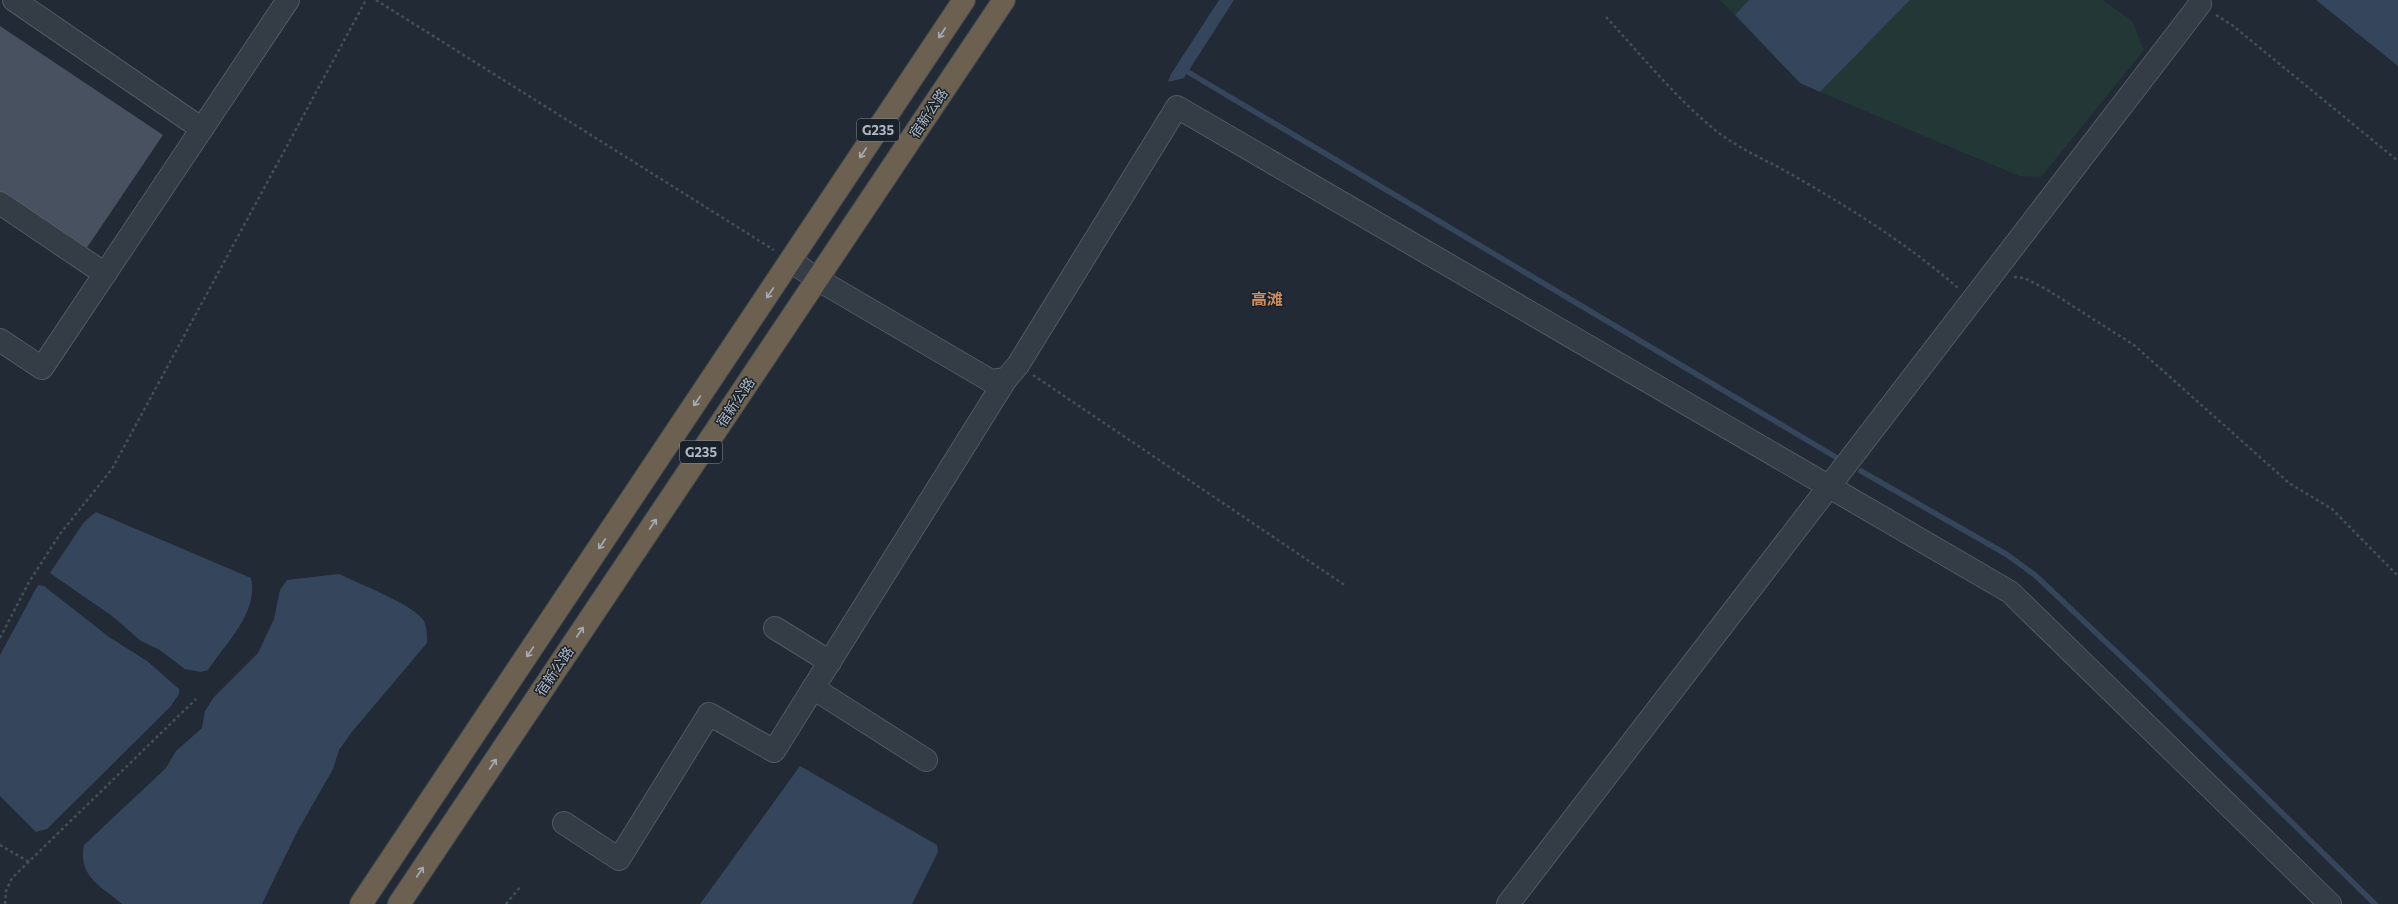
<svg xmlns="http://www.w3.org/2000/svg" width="2398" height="904" font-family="Commissioner,'Noto Sans SC',sans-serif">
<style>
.green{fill:#233737}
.water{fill:#35465c}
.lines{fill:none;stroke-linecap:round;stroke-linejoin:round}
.stream{stroke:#35465c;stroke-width:5.5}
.building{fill:#47515f}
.minor-casing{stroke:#515a64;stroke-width:24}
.highway-casing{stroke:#3e4750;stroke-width:24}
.path{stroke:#405254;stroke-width:2.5;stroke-dasharray:3 3;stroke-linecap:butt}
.minor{stroke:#343c46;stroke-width:22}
.highway{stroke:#6c6151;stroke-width:22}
.oneway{stroke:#a7aeb8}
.labels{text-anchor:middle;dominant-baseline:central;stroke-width:3;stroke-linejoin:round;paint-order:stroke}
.shield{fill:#19212a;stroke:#818a95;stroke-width:1}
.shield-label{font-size:13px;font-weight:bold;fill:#aeb7c3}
.street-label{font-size:14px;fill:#aeb7c3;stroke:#19212a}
.quarter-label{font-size:16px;font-weight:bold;fill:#cd8c5f;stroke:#19212a}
</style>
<rect width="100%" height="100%" fill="#212a35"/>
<g class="green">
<polygon points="1720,0 1749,0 1735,15"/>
<polygon points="1910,0 2103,0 2132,21 2144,50 2041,177 2019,176 1820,92"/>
</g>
<g class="water">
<polygon points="1219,0 1234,0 1184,78 1168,82 1171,74"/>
<polygon points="1749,0 1910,0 1820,92 1800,83 1735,15"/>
<polygon points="2316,0 2398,0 2398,66"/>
<path d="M96,512L251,578C259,612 225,644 208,670L201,672L185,669L158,649L141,641L112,616L50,573L84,522Z"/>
<path d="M339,574C357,583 415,605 424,621C427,629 427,635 427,643L351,733L339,750L333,769L297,832L262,904H122C100,885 78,877 84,845L166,768L176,751L202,728L205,711L214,697L258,653L274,619L280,590L287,580Z"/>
<polygon points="38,585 44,586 109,637 147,661 179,689 179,694 170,707 47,829 36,832 0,796 0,655"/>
<polygon points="800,766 937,845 938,852 912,904 700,904"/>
</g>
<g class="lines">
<g class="stream">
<polyline points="1188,72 1839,459"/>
<polyline points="1861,471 2006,554 2035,575 2148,682 2375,904"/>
</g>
</g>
<polygon class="building" points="0,26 163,135 86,249 0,192"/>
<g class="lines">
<defs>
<g id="minor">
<polyline points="14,0 202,129"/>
<polyline points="0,203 105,274"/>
<polyline points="791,261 817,279 991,381 1006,379 1018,365 1177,107 2010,592 2330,904"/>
<polyline points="0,340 42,368 288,0"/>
<polyline points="775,628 830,662"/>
<polyline points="813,688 926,760"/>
<polyline points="564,823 619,859 709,714 774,751 1006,379"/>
<polyline points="1508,904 2200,4"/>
</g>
<g id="highway">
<polyline points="361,904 964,0"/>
<polyline points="399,904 1004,0"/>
</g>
</defs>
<use href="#minor" class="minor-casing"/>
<use href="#highway" class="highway-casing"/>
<g class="path">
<polyline points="376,0 774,250"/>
<polyline points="2216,15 2232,25 2398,161"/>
<path d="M1606,17C1641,55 1675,97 1715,130C1740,150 1769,161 1796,177C1853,210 1909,245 1958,288"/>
<polyline points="2014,277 2024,278 2046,289 2134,345 2289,483 2332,509 2398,576"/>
<polyline points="1033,375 1346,586"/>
<polyline points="0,638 29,582 60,534 112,469 366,0"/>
<polyline points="0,845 29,862"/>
<polyline points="5,904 6,891 12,878 196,699"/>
<polyline points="506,904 520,887"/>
</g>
<use href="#minor" class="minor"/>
<use href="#highway" class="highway"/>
</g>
<defs><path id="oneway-shaft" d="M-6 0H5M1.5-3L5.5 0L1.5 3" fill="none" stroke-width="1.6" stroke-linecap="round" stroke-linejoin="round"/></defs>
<g class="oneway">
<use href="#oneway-shaft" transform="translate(942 33) rotate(123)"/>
<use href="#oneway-shaft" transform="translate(863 153) rotate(123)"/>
<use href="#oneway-shaft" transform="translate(770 293) rotate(124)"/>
<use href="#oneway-shaft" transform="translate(697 401) rotate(124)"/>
<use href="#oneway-shaft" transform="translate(653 524) rotate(-56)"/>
<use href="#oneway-shaft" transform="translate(602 544) rotate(124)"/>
<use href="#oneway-shaft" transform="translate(580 632) rotate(-56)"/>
<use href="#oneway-shaft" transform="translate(530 652) rotate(124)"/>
<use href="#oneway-shaft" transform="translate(493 764) rotate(-56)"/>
<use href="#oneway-shaft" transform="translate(420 872) rotate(-56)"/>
</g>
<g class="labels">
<g class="shield">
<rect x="857" y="119" width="42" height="22" rx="3"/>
<rect x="680" y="441" width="42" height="22" rx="3"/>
</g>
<g class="shield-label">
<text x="878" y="130">G235</text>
<text x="701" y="452">G235</text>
</g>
<g class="street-label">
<text transform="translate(928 113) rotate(-56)">宿新公路</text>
<text transform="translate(735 402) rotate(-56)">宿新公路</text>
<text transform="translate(554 671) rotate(-56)">宿新公路</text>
</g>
<g class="quarter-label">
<text x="1267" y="298">高滩</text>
</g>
</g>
</svg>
